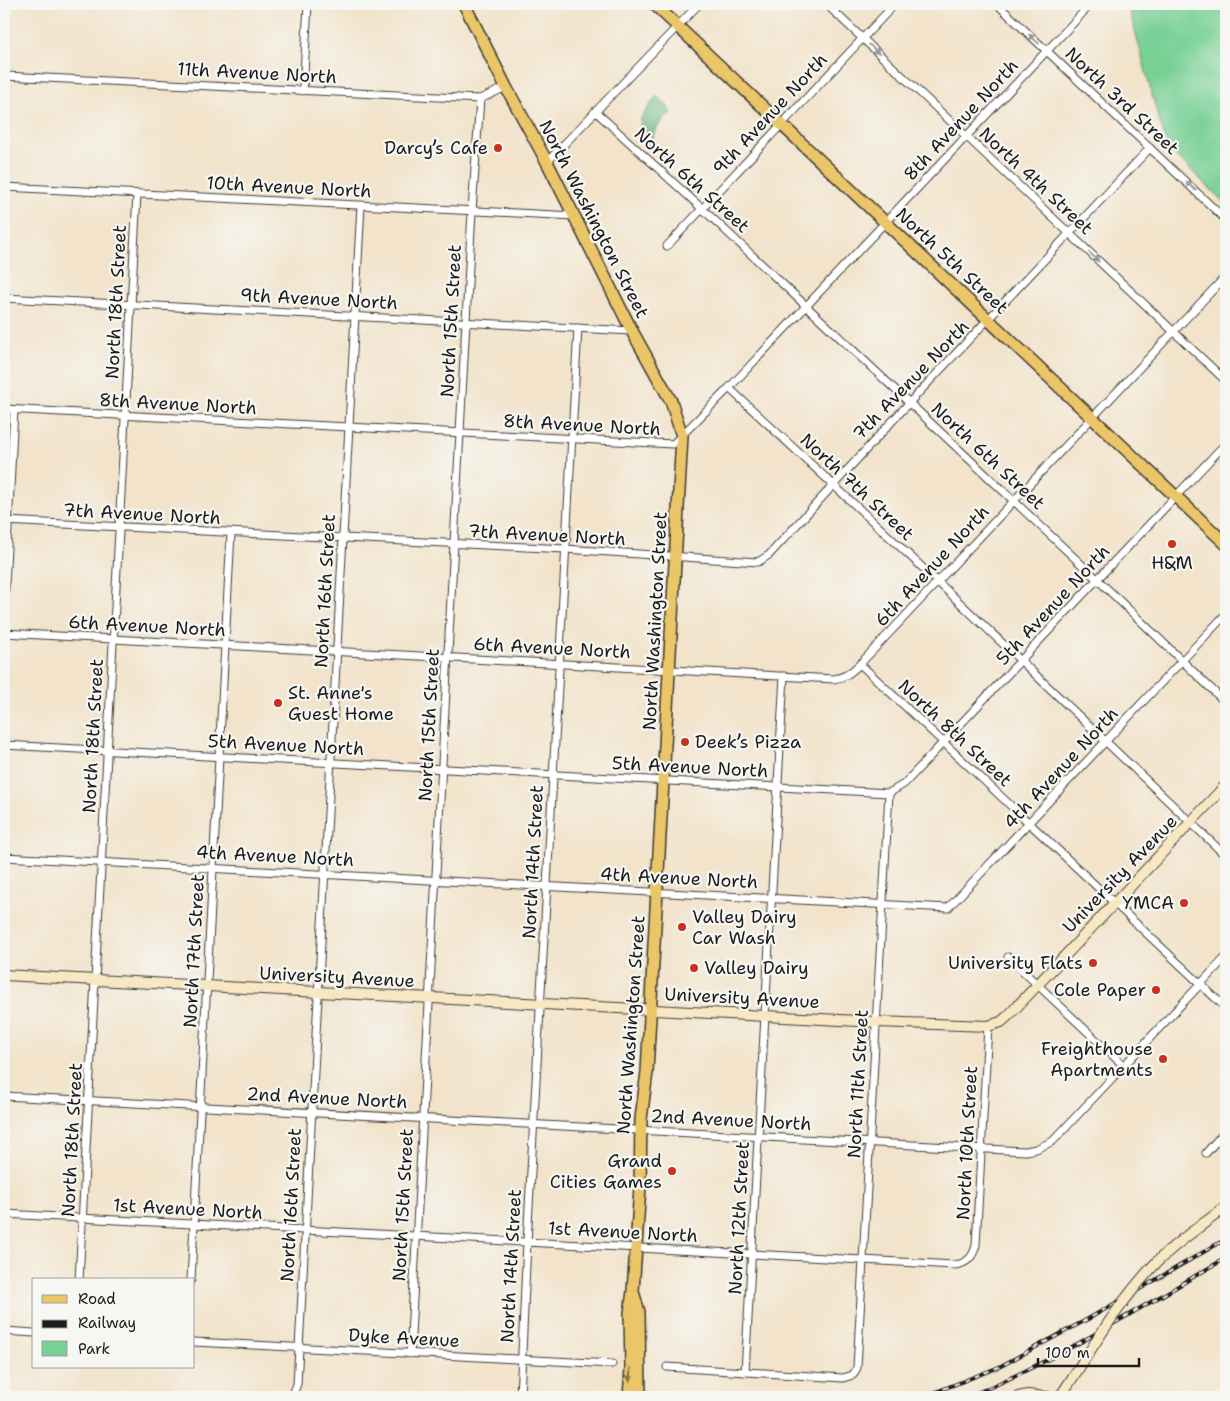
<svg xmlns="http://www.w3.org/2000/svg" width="1230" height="1401" font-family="'Shantell Sans',sans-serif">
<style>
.green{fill:#78d095;stroke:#4a7658}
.forest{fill:#62b27e;stroke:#3f674d}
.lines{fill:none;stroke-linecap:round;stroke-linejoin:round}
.street-casing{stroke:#3c3a36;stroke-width:9}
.secondary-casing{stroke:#3c3a36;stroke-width:12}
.primary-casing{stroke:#3c3a36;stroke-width:14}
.street{stroke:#fff;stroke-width:7}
.secondary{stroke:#f7e8c3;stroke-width:10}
.primary{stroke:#ebc669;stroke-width:11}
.rail-casing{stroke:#1c1c1c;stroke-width:4}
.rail{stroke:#f6f6f2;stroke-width:2;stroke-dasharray:5.5;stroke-linecap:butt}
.secondary-bridge-casing{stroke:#3c3a36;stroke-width:12;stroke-linecap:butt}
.secondary-bridge{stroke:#f7e8c3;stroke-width:10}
.oneway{fill:#999}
.oneway2{fill:#847142}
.poi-dot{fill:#c8321e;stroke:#f6f6f2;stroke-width:2}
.labels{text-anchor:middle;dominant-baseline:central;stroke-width:4.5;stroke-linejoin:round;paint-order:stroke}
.street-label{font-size:18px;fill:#1c1c1c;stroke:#f6f6f2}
.poi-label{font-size:18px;fill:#1c1c1c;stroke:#f6f6f2;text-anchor:end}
</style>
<rect width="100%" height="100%" fill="#f6f6f2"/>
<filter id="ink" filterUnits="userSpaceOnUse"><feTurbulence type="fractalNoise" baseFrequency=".02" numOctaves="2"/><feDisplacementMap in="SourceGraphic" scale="10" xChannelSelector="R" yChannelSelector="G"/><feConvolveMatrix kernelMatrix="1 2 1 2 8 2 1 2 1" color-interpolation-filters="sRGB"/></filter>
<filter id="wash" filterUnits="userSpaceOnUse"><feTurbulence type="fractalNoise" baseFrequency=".0096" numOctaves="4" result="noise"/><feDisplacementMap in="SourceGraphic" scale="20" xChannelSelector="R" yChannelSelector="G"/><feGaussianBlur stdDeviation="1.12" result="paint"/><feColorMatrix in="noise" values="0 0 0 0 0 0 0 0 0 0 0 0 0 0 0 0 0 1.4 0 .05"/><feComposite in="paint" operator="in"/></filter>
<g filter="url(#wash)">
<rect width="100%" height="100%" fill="#f2e3ca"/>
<polygon class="green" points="1128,4 1226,4 1226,204 1168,148 1156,110"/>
<polygon class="forest" points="656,96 667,105 672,115 665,117 653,134 655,150 639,135 641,118"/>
</g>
<g filter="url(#ink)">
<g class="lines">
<defs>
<g id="street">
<polyline points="826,4 1226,381"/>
<polyline points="997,4 1226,220"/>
<polyline points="4,76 480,99 506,87"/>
<polyline points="303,91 308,4"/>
<polyline points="595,111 708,214 1097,579 1226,703"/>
<polyline points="547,162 699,4"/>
<polyline points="4,187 574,216"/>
<polyline points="667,246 895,4"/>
<polyline points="4,298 632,331"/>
<polyline points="729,388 938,582 1226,856"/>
<polyline points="4,409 673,444 729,388 1091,4"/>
<polyline points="4,521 565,549 758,562 769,555 909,403 1150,148"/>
<polyline points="4,605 14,410"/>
<path d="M4,633L834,679C846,677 851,672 860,664L1226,276"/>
<polyline points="860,664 1226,1008"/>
<polyline points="4,745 889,793 904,784 1226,443"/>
<polyline points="4,857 948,908 1226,614"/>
<polyline points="1008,957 1124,1066"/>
<polyline points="4,1096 1026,1151 1036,1149 1053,1141 1226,957"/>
<polyline points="1206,1153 1226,1130"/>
<path d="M4,1214L955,1265C968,1263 973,1257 976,1245L988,1026"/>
<polyline points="79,1280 137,194"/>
<polyline points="191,1280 231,533"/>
<polyline points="4,1331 34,1333"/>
<polyline points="194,1342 612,1364"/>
<polyline points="410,1354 472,211 480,99"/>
<polyline points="667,1367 843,1378 853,1375 857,1368 889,793"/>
<polyline points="745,1372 784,676"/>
<polyline points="292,1397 297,1384 299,1348 361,205"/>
<polyline points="520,1397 527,1243 578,328"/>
</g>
<g id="secondary">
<polyline points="4,975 877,1022 988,1026 1001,1022 1009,1015 1226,785"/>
<polyline points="1018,1397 1028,1395 1048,1397"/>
</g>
<g id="primary">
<polyline points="464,4 506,87 547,162 632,331 671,401 682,436 647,1072 641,1119 640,1187 633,1291 630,1313 631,1369 629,1397"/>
<polyline points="654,4 1226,544"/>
<polyline points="634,1295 639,1312 640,1397"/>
</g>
</defs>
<use href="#street" class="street-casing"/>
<use href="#secondary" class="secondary-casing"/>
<use href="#primary" class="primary-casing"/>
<use href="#street" class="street"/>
<use href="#secondary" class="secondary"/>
<use href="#primary" class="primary"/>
<defs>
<g id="rail">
<polyline points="923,1397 999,1367 1088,1319 1226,1239"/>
<path d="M967,1397C1058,1360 1141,1307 1226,1258"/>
</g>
</defs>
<use href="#rail" class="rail-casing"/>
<use href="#rail" class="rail"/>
<defs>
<path id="secondary-bridge" d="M1060,1397C1090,1352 1117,1304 1155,1264C1176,1242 1202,1225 1226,1207"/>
</defs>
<use href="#secondary-bridge" class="secondary-bridge-casing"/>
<use href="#secondary-bridge" class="secondary-bridge"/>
</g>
<defs><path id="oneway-solid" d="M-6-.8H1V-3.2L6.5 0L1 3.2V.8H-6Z" transform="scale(1.25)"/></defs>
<g class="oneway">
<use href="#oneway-solid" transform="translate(1034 39) rotate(-137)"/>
<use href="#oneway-solid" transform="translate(874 49) rotate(43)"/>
<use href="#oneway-solid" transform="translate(1191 186) rotate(-137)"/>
<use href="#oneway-solid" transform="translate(1094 257) rotate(43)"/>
</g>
<use class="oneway2" href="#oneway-solid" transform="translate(630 1375) rotate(93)"/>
</g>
<g class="poi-dot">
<circle cx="498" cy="148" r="5"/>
<circle cx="1172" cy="544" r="5"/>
<circle cx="278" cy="703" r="5"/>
<circle cx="685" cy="742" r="5"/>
<circle cx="1184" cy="903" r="5"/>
<circle cx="682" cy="927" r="5"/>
<circle cx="1093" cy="963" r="5"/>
<circle cx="694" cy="968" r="5"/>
<circle cx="1156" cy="990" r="5"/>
<circle cx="1163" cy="1059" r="5"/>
<circle cx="672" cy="1171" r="5"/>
</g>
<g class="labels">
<g class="street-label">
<text transform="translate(257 73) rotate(3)">11th Avenue North</text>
<text transform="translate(1122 101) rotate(43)">North 3rd Street</text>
<text transform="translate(770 114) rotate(-47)">9th Avenue North</text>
<text transform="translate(961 120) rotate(-47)">8th Avenue North</text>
<text transform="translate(692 180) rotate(42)">North 6th Street</text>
<text transform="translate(1036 181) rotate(43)">North 4th Street</text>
<text transform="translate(289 187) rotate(3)">10th Avenue North</text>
<text transform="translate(594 219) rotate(63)">North Washington Street</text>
<text transform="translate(952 261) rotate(43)">North 5th Street</text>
<text transform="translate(319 299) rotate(3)">9th Avenue North</text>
<text transform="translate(116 302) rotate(-87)">North 18th Street</text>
<text transform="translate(451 321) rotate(-87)">North 15th Street</text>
<text transform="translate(911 380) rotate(-46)">7th Avenue North</text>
<text transform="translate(178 404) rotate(3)">8th Avenue North</text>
<text transform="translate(582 425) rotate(3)">8th Avenue North</text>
<text transform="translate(988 456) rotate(43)">North 6th Street</text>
<text transform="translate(857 487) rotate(43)">North 7th Street</text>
<text transform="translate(142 514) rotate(3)">7th Avenue North</text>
<text transform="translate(547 535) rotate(3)">7th Avenue North</text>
<text transform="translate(932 566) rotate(-47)">6th Avenue North</text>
<text transform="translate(325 591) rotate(-87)">North 16th Street</text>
<text transform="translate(1053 605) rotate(-47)">5th Avenue North</text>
<text transform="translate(655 621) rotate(-87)">North Washington Street</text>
<text transform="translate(147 626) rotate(3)">6th Avenue North</text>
<text transform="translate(552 648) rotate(3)">6th Avenue North</text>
<text transform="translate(429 725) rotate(-87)">North 15th Street</text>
<text transform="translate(955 733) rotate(43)">North 8th Street</text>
<text transform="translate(93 736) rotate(-87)">North 18th Street</text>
<text transform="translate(286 745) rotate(3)">5th Avenue North</text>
<text transform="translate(690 767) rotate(3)">5th Avenue North</text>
<text transform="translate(1061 768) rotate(-47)">4th Avenue North</text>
<text transform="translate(275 856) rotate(3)">4th Avenue North</text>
<text transform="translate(533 862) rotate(-87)">North 14th Street</text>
<text transform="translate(1120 874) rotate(-46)">University Avenue</text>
<text transform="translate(679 878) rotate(3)">4th Avenue North</text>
<text transform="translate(194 951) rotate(-87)">North 17th Street</text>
<text transform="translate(337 977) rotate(3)">University Avenue</text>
<text transform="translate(742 998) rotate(3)">University Avenue</text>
<text transform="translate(631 1025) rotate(-86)">North Washington Street</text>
<text transform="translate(858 1084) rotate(-87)">North 11th Street</text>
<text transform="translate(327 1098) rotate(3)">2nd Avenue North</text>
<text transform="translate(731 1120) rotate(3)">2nd Avenue North</text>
<text transform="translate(72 1140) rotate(-87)">North 18th Street</text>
<text transform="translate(967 1143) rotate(-87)">North 10th Street</text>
<text transform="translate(291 1205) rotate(-87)">North 16th Street</text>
<text transform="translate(403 1205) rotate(-87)">North 15th Street</text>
<text transform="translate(188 1209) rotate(3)">1st Avenue North</text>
<text transform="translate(739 1218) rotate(-87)">North 12th Street</text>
<text transform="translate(623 1232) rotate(3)">1st Avenue North</text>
<text transform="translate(511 1266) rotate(-87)">North 14th Street</text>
<text transform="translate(404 1338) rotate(3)">Dyke Avenue</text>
</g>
<g class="poi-label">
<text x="488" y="148">Darcy’s Cafe</text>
<text x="1172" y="563" text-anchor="middle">H&amp;M</text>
<text x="288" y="693" text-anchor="start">St. Anne's<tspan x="288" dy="21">Guest Home</tspan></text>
<text x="695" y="742" text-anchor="start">Deek’s Pizza</text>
<text x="1174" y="903">YMCA</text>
<text x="692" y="917" text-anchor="start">Valley Dairy<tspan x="692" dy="21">Car Wash</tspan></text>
<text x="1083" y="963">University Flats</text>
<text x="704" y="968" text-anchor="start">Valley Dairy</text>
<text x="1146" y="990">Cole Paper</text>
<text x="1153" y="1049">Freighthouse<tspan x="1153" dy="21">Apartments</tspan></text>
<text x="662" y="1161">Grand<tspan x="662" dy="21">Cities Games</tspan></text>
</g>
</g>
<rect width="1230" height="1401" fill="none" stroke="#f6f6f2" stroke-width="20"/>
<rect x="32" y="1278" width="162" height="90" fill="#f6f6f2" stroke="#9f9f9c"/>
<rect x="42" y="1295" width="25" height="8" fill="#ebc669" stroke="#9f9f9c"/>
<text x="78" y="1304" font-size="15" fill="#1c1c1c">Road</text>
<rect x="42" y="1320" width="25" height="8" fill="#1c1c1c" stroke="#9f9f9c"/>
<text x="78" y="1328" font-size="15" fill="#1c1c1c">Railway</text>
<rect x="42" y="1341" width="25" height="15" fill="#78d095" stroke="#9f9f9c"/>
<text x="78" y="1354" font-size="15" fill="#1c1c1c">Park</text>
<path d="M1038 1358v8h101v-8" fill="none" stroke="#1c1c1c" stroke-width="2.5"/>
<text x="1045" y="1358" font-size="15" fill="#1c1c1c" stroke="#f6f6f2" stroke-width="4" paint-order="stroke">100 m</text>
</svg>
